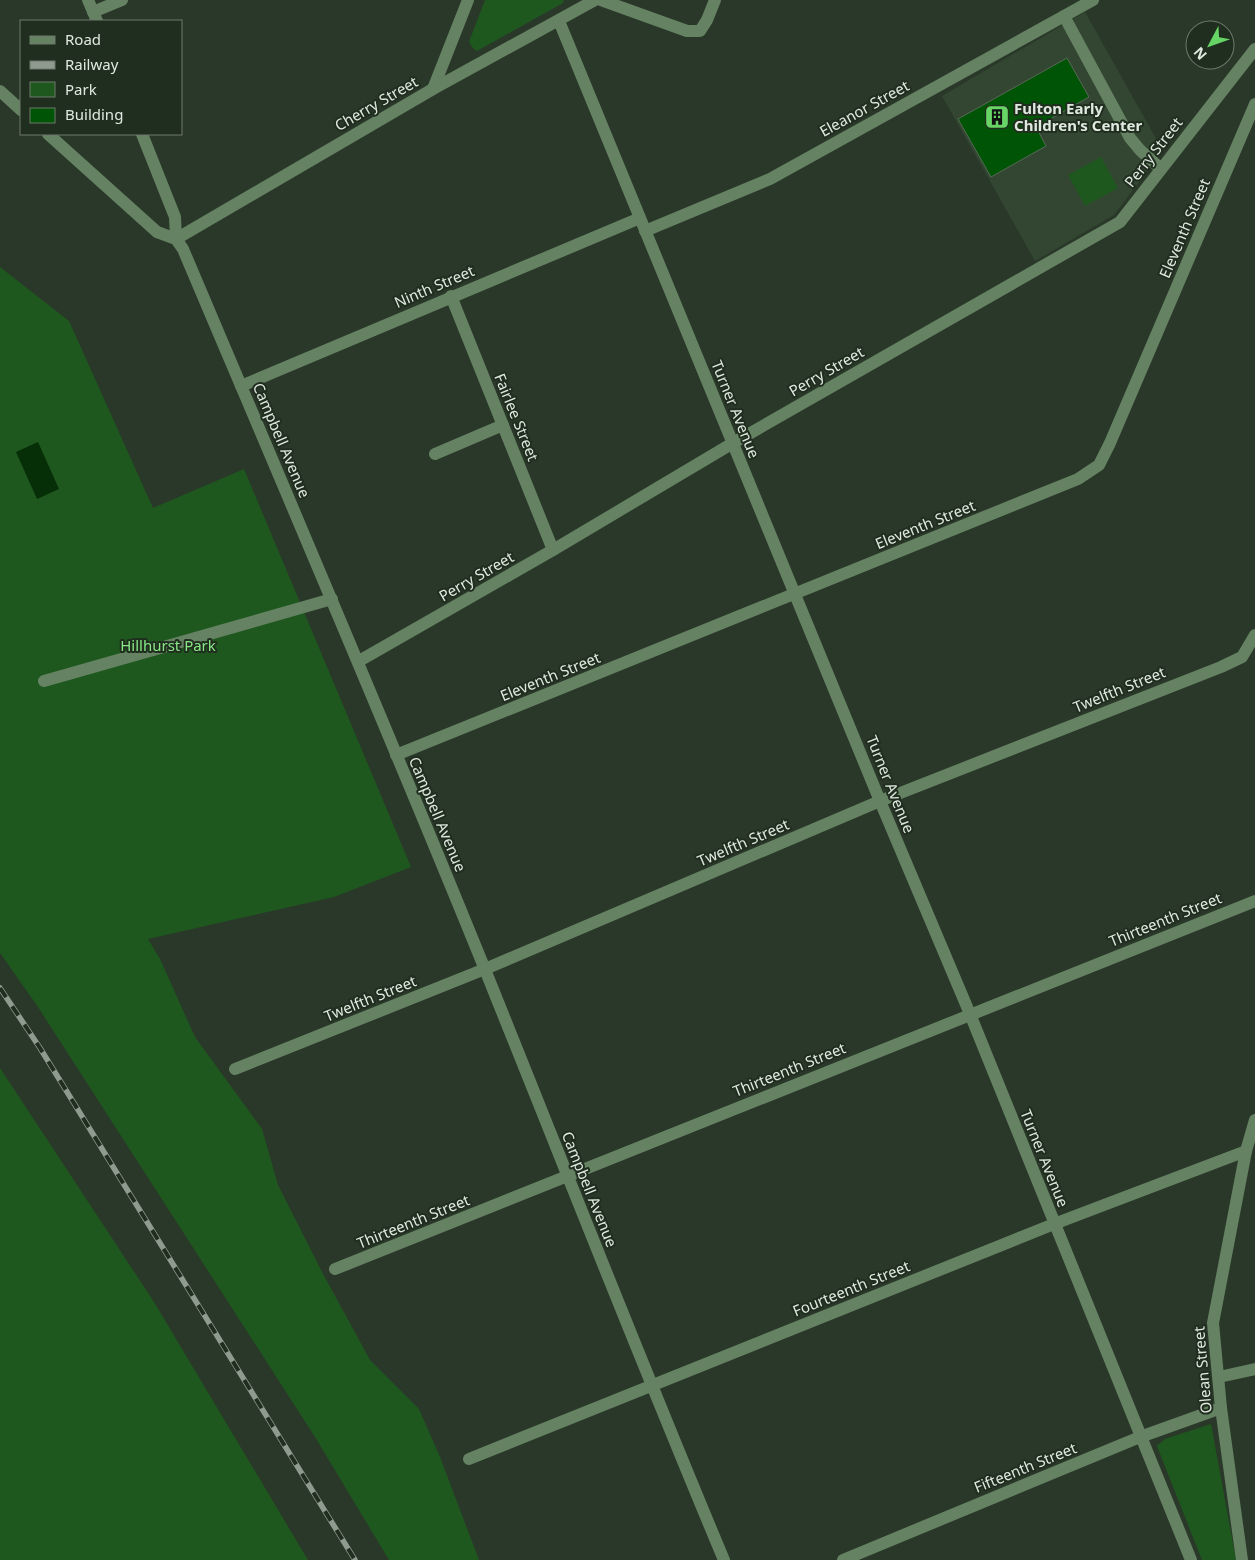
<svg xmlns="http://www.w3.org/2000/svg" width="1255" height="1560" font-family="'Noto Sans',sans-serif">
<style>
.built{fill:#334632}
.green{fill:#1f581f}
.water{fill:#062e07}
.building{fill:#005405;stroke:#586957}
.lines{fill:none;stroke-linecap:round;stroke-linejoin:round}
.minor{stroke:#658263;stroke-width:12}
.rail-casing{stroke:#909b8f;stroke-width:5.5}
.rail{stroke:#202e1f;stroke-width:4;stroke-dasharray:11;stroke-linecap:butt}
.labels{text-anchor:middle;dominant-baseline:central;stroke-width:4;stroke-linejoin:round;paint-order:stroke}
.street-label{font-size:15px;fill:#e0e9df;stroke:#202e1f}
.poi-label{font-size:15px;font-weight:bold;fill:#e0e9df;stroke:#202e1f;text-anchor:start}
.park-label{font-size:15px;fill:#89e786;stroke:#202e1f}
</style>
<rect width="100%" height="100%" fill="#2a3829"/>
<polygon class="built" points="1085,12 1163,151 1114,215 1035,261 942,96"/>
<g class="green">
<polygon points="485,0 564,0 563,3 477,51 473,48 469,42"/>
<polygon points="1101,157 1118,188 1085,206 1068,175"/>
<polygon points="0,267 69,321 153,508 244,469 411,867 334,897 148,939 160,959 195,1037 262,1129 278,1185 322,1272 370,1360 419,1409 440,1457 479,1560 389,1560 315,1437 38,1007 0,953"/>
<polygon points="0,1068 154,1302 308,1560 0,1560"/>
<polygon points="1211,1424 1236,1560 1202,1560 1157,1446 1165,1439"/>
</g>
<polygon class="water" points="38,442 59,489 37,499 16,452"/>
<polygon class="building" points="1067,58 1089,97 1036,127 1046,146 991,177 958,119"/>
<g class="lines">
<g class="minor">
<polyline points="88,0 97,21"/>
<polyline points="601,0 687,31 700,31 707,20 715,0"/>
<polyline points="93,12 122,0"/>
<polyline points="1064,16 1130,138 1140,150 1161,169"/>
<polyline points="559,21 880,801 970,1014 1191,1560"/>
<polyline points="433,89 468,0"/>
<polyline points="0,91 21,110"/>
<path d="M48,134L157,232L176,239L183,249C285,490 388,730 486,972C565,1168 642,1365 724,1560"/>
<polyline points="142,134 175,217 176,239 433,89 595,0"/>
<polyline points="645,231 770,179 1093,0"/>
<polyline points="451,296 553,550"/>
<polyline points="241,386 640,218"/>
<polyline points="435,454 503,425"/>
<polyline points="359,661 553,550 733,443 1120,222 1255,49"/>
<polyline points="44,681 332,599"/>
<polyline points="396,755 1078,479 1099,465 1110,443 1255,104"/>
<polyline points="235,1069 485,969 880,801 1221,667 1242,657 1255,635"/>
<polyline points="335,1269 1255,901"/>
<polyline points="1219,1377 1255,1369"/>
<polyline points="469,1459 1054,1224 1246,1151"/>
<polyline points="843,1560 1140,1437 1221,1408"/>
<polyline points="1242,1560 1221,1408 1213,1323 1246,1151 1255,1120"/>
</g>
<defs>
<polyline id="rail" points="0,988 40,1048 355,1560"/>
</defs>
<use href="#rail" class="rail-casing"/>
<use href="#rail" class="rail"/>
</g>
<defs>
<symbol id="building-square" viewBox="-11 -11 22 22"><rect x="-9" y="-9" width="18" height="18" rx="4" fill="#67d466" stroke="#202e1f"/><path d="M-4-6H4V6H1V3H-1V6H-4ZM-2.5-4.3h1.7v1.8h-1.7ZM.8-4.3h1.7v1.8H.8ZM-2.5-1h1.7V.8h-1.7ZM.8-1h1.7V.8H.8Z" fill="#111"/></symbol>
</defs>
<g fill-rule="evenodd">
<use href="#building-square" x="983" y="103" width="28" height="28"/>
</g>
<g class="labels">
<g class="street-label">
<text transform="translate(376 103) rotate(-30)">Cherry Street</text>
<text transform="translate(864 108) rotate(-29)">Eleanor Street</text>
<text transform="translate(1153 152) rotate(-52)">Perry Street</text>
<text transform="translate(1184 228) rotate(-67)">Eleventh Street</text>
<text transform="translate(434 286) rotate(-23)">Ninth Street</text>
<text transform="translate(826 371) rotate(-30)">Perry Street</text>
<text transform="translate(736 409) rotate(68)">Turner Avenue</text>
<text transform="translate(517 417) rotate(68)">Fairlee Street</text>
<text transform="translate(282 440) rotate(67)">Campbell Avenue</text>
<text transform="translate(925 524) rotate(-22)">Eleventh Street</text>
<text transform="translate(476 576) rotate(-30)">Perry Street</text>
<text transform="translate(550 676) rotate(-22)">Eleventh Street</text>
<text transform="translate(1119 689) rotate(-22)">Twelfth Street</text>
<text transform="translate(891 784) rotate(68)">Turner Avenue</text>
<text transform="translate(438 814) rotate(67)">Campbell Avenue</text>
<text transform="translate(743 842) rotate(-23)">Twelfth Street</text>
<text transform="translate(1165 919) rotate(-22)">Thirteenth Street</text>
<text transform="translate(370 998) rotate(-22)">Twelfth Street</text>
<text transform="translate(789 1069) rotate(-22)">Thirteenth Street</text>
<text transform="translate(1045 1158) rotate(68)">Turner Avenue</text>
<text transform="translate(590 1189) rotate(68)">Campbell Avenue</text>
<text transform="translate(413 1221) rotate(-22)">Thirteenth Street</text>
<text transform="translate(851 1288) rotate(-22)">Fourteenth Street</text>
<text transform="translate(1202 1370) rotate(-95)">Olean Street</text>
<text transform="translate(1025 1467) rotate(-22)">Fifteenth Street</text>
</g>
<g class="poi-label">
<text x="1014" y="108">Fulton Early<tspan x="1014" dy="17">Children's Center</tspan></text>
</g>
<g class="park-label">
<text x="168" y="645">Hillhurst Park</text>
</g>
</g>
<rect x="20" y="20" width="162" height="115" fill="#202e1f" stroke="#6d796c"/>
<rect x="30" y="36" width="25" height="8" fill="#658263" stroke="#6d796c"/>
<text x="65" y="45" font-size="15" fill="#e0e9df">Road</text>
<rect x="30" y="61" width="25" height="8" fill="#909b8f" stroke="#6d796c"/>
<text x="65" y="70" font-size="15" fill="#e0e9df">Railway</text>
<rect x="30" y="82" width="25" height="15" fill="#1f581f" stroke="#6d796c"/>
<text x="65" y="95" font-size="15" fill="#e0e9df">Park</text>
<rect x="30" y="108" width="25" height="15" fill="#005405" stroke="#6d796c"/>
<text x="65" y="120" font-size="15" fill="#e0e9df">Building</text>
<g transform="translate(1210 45) rotate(229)"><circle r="24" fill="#202e1f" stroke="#6d796c"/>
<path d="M0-4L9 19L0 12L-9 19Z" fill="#67d466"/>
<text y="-8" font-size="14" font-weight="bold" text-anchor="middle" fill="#e0e9df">N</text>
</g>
</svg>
